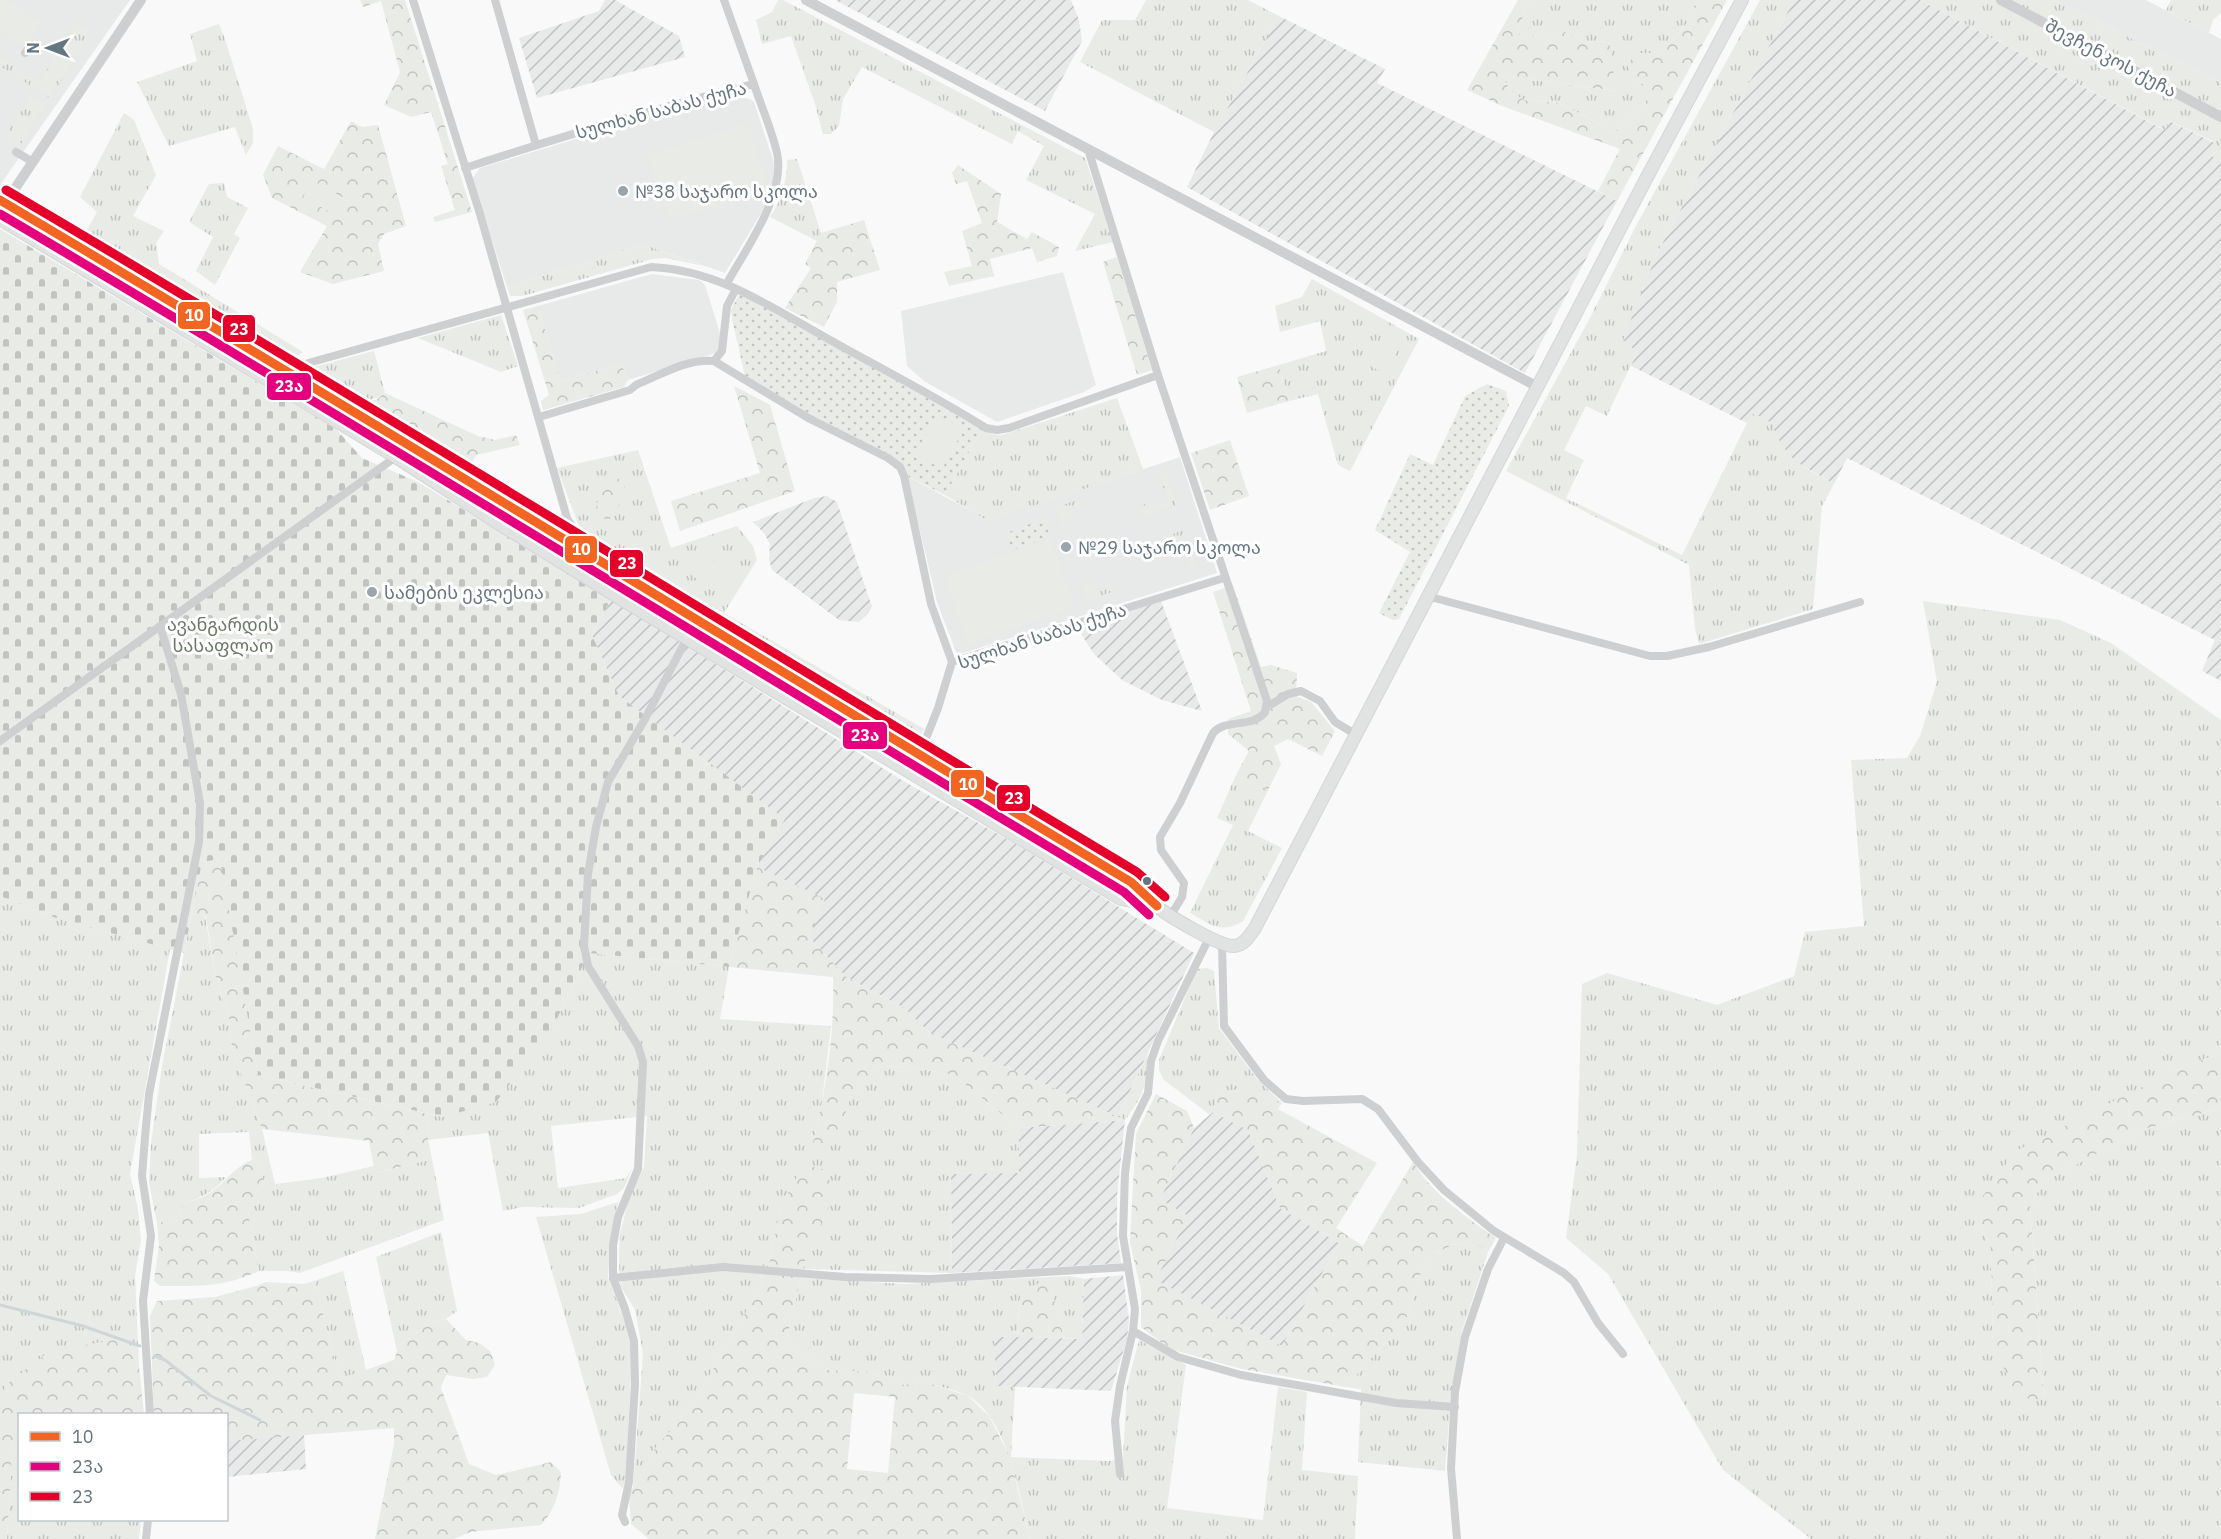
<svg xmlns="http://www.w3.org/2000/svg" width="2221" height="1539" font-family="'IBM Plex Sans','Noto Sans Georgian',sans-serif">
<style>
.built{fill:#e8e9e9}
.industrial{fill:url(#industrial-furrows)}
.grass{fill:url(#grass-tufts)}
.forest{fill:url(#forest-crowns);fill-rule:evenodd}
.cemetery{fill:url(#cemetery-stones)}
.park{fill:url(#park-dots)}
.pitch{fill:#e8ebe6}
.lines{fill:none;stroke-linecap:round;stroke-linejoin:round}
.stream{stroke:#ced6d9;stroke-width:3}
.secondary-casing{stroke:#d5d6d7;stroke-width:14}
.minor{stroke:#cecfd0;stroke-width:8}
.tertiary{stroke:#cecfd0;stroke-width:10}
.secondary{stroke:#e1e2e2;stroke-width:12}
.bus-1-casing{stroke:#fff;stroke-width:14}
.bus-2-casing{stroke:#fff;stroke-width:14}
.bus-3-casing{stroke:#fff;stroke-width:14}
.bus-1{stroke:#f26522;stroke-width:9}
.bus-2{stroke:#e5007d;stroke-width:9}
.bus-3{stroke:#e4002b;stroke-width:9}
.poi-dot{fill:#99a4ac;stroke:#fff;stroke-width:2}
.bus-dot{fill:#657683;stroke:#fff;stroke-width:2}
.labels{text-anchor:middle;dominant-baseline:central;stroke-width:6;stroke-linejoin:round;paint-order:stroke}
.street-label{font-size:18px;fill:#657683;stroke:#fff}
.poi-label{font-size:18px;fill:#657683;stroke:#fff;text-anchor:start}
.park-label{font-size:18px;fill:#687a64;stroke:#fff}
.line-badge{stroke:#fff;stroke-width:2}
.badge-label{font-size:16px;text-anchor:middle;font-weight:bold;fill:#fff}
</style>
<defs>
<pattern id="industrial-furrows" width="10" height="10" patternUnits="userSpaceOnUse" patternTransform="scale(1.5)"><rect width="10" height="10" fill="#e8e9e9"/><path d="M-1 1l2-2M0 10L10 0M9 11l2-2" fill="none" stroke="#c0c1c2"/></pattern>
<pattern id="grass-tufts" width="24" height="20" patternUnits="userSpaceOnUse" patternTransform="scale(1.5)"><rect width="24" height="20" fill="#e8ebe6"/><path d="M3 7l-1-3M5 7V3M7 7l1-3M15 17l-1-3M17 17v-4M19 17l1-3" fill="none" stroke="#c0c3c0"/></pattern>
<pattern id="forest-crowns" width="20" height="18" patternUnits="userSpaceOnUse" patternTransform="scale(1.5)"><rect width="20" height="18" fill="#e8ebe6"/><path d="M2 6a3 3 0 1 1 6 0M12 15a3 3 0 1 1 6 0" fill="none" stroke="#c0c3c0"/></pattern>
<pattern id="cemetery-stones" width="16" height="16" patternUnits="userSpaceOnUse" patternTransform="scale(1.5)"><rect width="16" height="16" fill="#e8ebe6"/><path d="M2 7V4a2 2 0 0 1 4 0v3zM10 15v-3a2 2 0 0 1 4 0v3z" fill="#c0c3c0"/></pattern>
<pattern id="park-dots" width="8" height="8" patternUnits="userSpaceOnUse" patternTransform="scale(1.5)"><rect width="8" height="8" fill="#e8ebe6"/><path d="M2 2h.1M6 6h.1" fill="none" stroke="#c0c3c0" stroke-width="1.8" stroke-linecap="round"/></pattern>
</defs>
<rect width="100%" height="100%" fill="#f9f9f9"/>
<g class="built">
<polygon points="0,0 130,0 0,185"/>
<polygon points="2053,0 2146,0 2221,39 2221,83"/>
<polygon points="727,95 750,99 754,102 774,163 774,181 769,200 725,273 642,244 507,287 472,179 480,168 708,99"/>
<polygon points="1063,272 1096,385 1084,392 997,422 924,381 907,366 901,311"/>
<polygon points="652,274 699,280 705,285 723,343 719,352 628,380 621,364 560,381 538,306"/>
<polygon points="1180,457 1217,573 957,655 937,602 907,476 988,520"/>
</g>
<g class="industrial">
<polygon points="605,0 615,0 679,36 685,57 537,98 519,38 599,11"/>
<polygon points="835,0 1071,0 1079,20 1082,41 1045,111"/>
<polygon points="1794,0 1920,0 2164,130 2169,121 2215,143 2210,155 2221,161 2221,681 2202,671 2215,640 1847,458 1834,484 1791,459 1778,441 1771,423 1753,413 1747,423 1631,366 1637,352 1622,340 1657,253"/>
<polygon points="1279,16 1385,69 1377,83 1617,201 1525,373 1187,187 1214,132"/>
<polygon points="827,496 837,502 872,607 868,614 859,622 839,620 772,570 769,559 770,544 764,533 753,522 814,498"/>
<polygon points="611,599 905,782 1014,843 1194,953 1118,1117 930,1033 904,1008 846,977 809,937 824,899 757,867 784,819 619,696 592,635"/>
<polygon points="1161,601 1202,711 1162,700 1122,680 1094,654 1078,629"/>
<polygon points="1213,1112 1248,1130 1280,1208 1339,1243 1282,1346 1155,1280 1187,1216 1160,1199 1194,1128"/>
<polygon points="1125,1120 1117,1196 1117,1234 1121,1263 952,1273 951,1174 1019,1172 1019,1128"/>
<polygon points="1123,1275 1129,1320 1127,1339 1111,1391 996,1386 994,1336 1082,1339 1084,1279"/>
<polygon points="304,1434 306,1469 227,1477 227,1441"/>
</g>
<g class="grass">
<polygon points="778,0 783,0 1085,158 1113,242 1075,251 1095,214 1026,180 1044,146 1018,131 1012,144 862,67 843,99 839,126 831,134 823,134 815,104 791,36 762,44 756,20 772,12"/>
<polygon points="1146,0 1248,0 1279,16 1214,132 1080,62 1102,20 1135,20"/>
<path d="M1532,0H1700L1687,23L1662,53H1639L1636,79L1651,91C1643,109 1629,124 1611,133L1594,121L1559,103L1524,100L1511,93L1503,76L1615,91L1608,41L1584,42L1565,32L1549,36L1517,35L1525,10Z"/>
<path d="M1760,0H1794L1657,253L1623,340L1637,352L1607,416L1586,406L1564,450L1584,460L1566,498L1682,555L1752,413L1772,423C1785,461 1801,465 1834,484L1822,506L1813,609L1699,644L1695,629L1689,565L1506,471L1590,318L1636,226Z"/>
<polygon points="1920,0 2053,0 2221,83 2221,161 2209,155 2215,142 2170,121 2165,130"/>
<polygon points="2171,0 2221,0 2221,13 2213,20 2209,33 2166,10"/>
<polygon points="76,24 91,33 50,98 0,66 0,57 39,82"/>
<polygon points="219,24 225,39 253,129 253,143 246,155 235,127 169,146 137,82 197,61 190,34"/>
<polygon points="31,96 45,106 19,147 4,138"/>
<polygon points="124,113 134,120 156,175 133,216 164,231 156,243 159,264 303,352 290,361 86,232 97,212 80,197"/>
<path d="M797,159L821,233L817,241L770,217C782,200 787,180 787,160Z"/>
<polygon points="224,183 227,197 248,208 234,234 240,238 215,285 196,271 213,237 189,222 209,184"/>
<polygon points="642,244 704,266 665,258 653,259 522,296 510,296 507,287"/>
<polygon points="1312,279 1419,339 1350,471 1338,465 1318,394 1289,401 1279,365 1326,351 1320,321 1280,332 1275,306 1302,297"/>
<polygon points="501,315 518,366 501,372 418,338"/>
<path d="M374,351L385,393C359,413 329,384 306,369Z"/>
<polygon points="1117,398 1143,469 988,521 945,495 982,429 992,434 1002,435"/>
<polygon points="638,450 671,548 737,526 753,546 757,560 724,613 924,729 919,741 586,546 588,538 579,526 557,468"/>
<polygon points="1165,472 1177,505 1144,517 1140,506 1145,504 1147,509 1168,502 1159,474"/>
<polygon points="1081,499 1083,503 1079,508 1072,510 1072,517 1062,527 1056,507"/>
<polygon points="1184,530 1196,565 1190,567 1179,536 1162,542 1163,545 1155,548 1153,541"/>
<polygon points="1079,581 1094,584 1098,591 1102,591 1105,588 1118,590 1087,600"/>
<polygon points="1923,601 2060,620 2111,643 2221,720 2221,1053 2175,1070 1978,1223 1991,1249 1993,1345 2044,1399 2030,1206 2043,1182 2141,1130 2221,1108 2221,1539 1811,1539 1723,1470 1608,1274 1566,1238 1577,1155 1582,984 1607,973 1717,1005 1794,976 1805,932 1864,926 1851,760 1907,758 1920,736 1937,682"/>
<path d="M1236,775L1268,790L1248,831L1282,848L1243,921C1221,935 1210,924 1190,913L1233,825L1217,818Z"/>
<polygon points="0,896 56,918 170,949 130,1174 138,1209 141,1240 135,1276 139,1366 126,1338 0,1398"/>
<path d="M192,913L205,916L215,974L229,1017L232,1049L262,1129L275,1184L322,1178L374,1166L376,1173L432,1159L444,1220L300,1273L286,1271H259L248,1212L259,1186L264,1185L262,1173L252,1160L249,1132L199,1134V1178L226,1177C214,1191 203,1197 185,1203L178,1216L157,1224L149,1182L151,1143L162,1066Z"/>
<polygon points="589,953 729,967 720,1019 831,1026 821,1109 813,1142 840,1129 849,1101 875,1066 910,1067 954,1075 1019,1128 1019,1173 951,1174 952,1273 803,1269 806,1257 781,1206 768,1269 756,1295 690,1409 656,1447 643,1473 633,1487 643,1354 635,1310 620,1285 619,1258 620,1234 629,1198 644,1167 647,1116 551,1126 558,1188 626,1178 632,1169 624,1188 617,1194 579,1208 523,1207 503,1211 488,1133 428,1140 429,1114 443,1117 552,1029"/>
<polygon points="1207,968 1214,971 1219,1028 1257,1079 1282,1103 1255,1091 1218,1091 1213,1112 1210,1115 1164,1080 1159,1070 1159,1060 1197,969"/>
<path d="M1148,1053C1145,1086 1146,1093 1125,1120L1118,1117Z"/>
<polygon points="618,1202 611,1236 608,1277 626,1325 632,1351 626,1477 623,1489 611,1475 536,1217 581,1214"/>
<polygon points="441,1232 457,1311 446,1319 432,1321 399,1345 397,1351 376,1257"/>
<polygon points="1454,1244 1479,1246 1488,1252 1462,1331 1451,1395 1445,1471 1358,1462 1361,1389 1346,1387 1407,1317 1422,1269 1434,1254"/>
<polygon points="343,1271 366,1370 340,1379 314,1281"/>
<path d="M1070,1276L1084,1279L1082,1339L1064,1338L1052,1291L1020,1297L1017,1337H994L996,1386L1015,1387L1011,1457L1108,1461L1123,1459L1127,1386L1139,1340L1186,1365L1167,1508L1263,1520L1278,1387L1307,1392L1302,1470L1358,1476L1355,1539H1030C1020,1498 1008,1415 966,1395C953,1389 936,1386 922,1381L909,1387L870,1372L826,1370L791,1347L788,1332L801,1278L905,1284Z"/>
<polygon points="13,1437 19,1437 20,1520 141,1520 139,1539 7,1539"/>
</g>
<g class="forest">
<polygon points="360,0 405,0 472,212 435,222 433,217 455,210 441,166 448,164 431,112 411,117 384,105 400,72 381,1 363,7"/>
<path d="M1518,0H1532L1525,10L1517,35L1549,36L1565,32L1584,42L1609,41L1616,91L1503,76L1511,93L1524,100L1559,103L1594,121L1611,133C1628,125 1643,109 1651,91L1636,79L1626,64L1639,53H1662L1687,23L1700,0H1727L1617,201L1598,191L1620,149L1502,106L1467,90Z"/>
<polygon points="351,121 362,127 378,125 406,226 384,234 378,244 384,271 333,284 300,272 327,226 272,198 263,175 278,146 324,169"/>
<polygon points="958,165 1001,194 997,222 1027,239 1032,232 1059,247 1057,256 1037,262 1032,248 990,259 994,276 949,286 944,272 972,266 962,231 982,223 967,181 956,184 952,173"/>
<polygon points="864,220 880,270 837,282 837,302 824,327 785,308 811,268 805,264 821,233"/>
<polygon points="1117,257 1152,370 1137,375 1103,262"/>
<polygon points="538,306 560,381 621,364 628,380 624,387 543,410 541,401 549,395 523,310"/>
<polygon points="1279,365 1289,401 1247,413 1237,377"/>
<polygon points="734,386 770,405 795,491 680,531 671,501 760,473"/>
<polygon points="385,393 478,436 495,440 516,435 520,445 476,455 468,471 355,400 376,400"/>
<polygon points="1230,440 1249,496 1210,510 1191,453"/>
<path d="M616,477L624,483L625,496L609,520L602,518L596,510C597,495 606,488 616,477Z"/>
<polygon points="1233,585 1261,667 1271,665 1297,673 1296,696 1311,702 1335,731 1322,756 1288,739 1274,746 1281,764 1268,790 1236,775 1249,751 1228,734 1228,719 1251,711 1213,592"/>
<polygon points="221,859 258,1075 429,1114 428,1140 432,1159 375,1173 369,1141 262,1129 232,1049 229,1017 215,974 206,916 192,913 202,862"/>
<path d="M757,867L825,899L809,937L846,977L904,1008L930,1033L1125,1120L1019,1128L954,1075L910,1067L875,1066L849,1101L841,1129L826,1144L813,1143C826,1089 835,1032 833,977L729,967Z"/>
<polygon points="2221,1053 2221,1108 2141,1130 2043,1182 2030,1206 2044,1400 2017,1397 1993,1345 1991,1249 1978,1223 1983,1196 2016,1151 2175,1070"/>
<path d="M1243,1089L1255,1091L1282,1103L1278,1109L1377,1163L1336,1228L1363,1246L1413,1162C1433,1195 1465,1216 1496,1238L1488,1252L1479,1246L1454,1244L1434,1254L1422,1269L1407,1317L1346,1387L1242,1369L1170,1349L1141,1327V1290L1130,1243L1133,1184L1136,1134L1156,1094L1187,1111L1194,1128L1160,1199L1188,1216L1156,1280L1282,1346L1339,1243L1280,1208L1248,1130L1213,1112L1218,1091Z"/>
<path d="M252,1160L262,1173L264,1185L259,1186L248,1212L259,1271C222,1288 199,1286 160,1286L154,1281L159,1245L157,1224L178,1216L185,1203C195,1200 206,1197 215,1189C228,1179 236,1166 252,1160Z"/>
<path d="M815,1167L828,1171L832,1200L806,1257L788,1332L791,1347L826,1370L870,1372L909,1387L922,1381L968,1396L989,1416L1010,1457L1030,1539H649L631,1524L629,1496L633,1487L643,1473L656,1447L690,1409L756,1295L768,1269L781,1206L801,1169ZM854,1393L895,1397L888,1473L847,1469Z"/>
<path d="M314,1281L340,1379L394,1360L399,1345L432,1321L446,1319L466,1340L479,1343L490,1351L495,1365L487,1377L473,1379L446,1375L441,1388L469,1464L496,1475L551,1462L561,1472C560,1492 555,1510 541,1525L471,1532L453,1539H375L394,1444V1428L227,1441L226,1414H154L150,1316L157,1301L215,1297L256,1286L266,1282L304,1284Z"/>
<polygon points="1039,1283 1052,1291 1064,1338 1017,1337 1020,1298 1024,1291"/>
<polygon points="126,1338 139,1366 144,1414 20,1414 19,1437 13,1437 7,1539 0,1539 0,1398 6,1385 50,1351"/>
</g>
<polygon class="cemetery" points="0,229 336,429 362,458 418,482 611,599 592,635 619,696 785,819 757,867 729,967 589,953 552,1029 496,1102 443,1117 258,1075 220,859 202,862 184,953 56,918 0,896"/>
<g class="park">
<polygon points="740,293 982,429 945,495 899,472 896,463 747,385 732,319 731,310"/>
<polygon points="1487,384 1506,391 1509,406 1399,619 1393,620 1379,613 1410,552 1375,530 1410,454 1433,465 1465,396"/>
<polygon points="1044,519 1050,537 1012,550 1006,533"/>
</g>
<g class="pitch">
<polygon points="0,0 6,0 41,22 26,47 0,32"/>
<polygon points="748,123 769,189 668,221 648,155"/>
<polygon points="312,180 344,198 335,215 303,197"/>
<polygon points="1385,331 1403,340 1386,374 1368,365"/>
<polygon points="937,414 964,429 942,469 915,454"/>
<polygon points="1051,538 1075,607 968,645 944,576"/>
<polygon points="704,555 741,578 728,599 691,575"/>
</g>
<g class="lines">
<g class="stream">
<polyline points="0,1305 83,1326 140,1346"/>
<polyline points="155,1356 165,1360 211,1396 260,1420"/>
</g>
<defs>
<g id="secondary">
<path d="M0,200L268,358L920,756L1131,882C1139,890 1147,898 1155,905C1167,915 1220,947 1234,946C1245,945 1249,936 1255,928L1646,179L1742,0"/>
<polyline points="0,219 396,457 501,525 626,602 1121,899 1157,906"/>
</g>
</defs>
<use href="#secondary" class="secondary-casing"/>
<g class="minor">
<polyline points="413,0 480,214 567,518 580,540 565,563"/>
<polyline points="495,0 536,145"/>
<polyline points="724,0 754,84"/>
<polyline points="25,53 29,47"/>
<path d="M1088,149L1158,375L1267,701L1265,712C1252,729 1226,718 1213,733L1180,803L1160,837L1161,850L1184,883L1182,897L1171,915"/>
<polyline points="16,152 33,162"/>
<path d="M465,168C560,137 656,108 754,84C761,106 772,130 777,153C786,194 746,249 727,283"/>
<polyline points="714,361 722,351 727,306 736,289"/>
<path d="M276,385L287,369L651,267C722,270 778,312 839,345C888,372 938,398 986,428L997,430L1009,428L1158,375"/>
<path d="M539,417L630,390L636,385C660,375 688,358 714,361L810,419L888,458L900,467L904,476L931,604L952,662"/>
<polyline points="1427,596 1650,656 1667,656 1709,647 1860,602"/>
<polyline points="1267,707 1288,694 1301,691 1320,701 1335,722 1355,734"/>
<polyline points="0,741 411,446"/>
<polyline points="912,774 938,708 952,662 1224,578"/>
<polyline points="1222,944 1224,1026 1264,1080 1286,1099 1303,1101 1362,1099 1378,1109 1418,1162 1444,1190 1494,1231 1564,1273 1574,1282 1598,1323 1623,1354"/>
<polyline points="613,1278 723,1267 845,1277 931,1279 1128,1267"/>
<polyline points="1133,1331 1178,1357 1241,1375 1396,1403 1455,1407"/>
<polyline points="150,1414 143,1301 151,1236 142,1176 145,1137 149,1094 199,842 200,803 181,694 160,626"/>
<polyline points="1120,1474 1115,1421 1120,1386 1133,1331 1135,1309 1123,1236 1125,1173 1131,1128 1148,1093 1151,1061 1158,1041 1209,938"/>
<polyline points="625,1522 622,1515 629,1482 635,1384 634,1341 625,1309 613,1278 613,1245 618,1217 638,1169 643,1062 638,1046 588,966 584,946 588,874 596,827 608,782 645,719 687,638"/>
<polyline points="146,1539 148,1520"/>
<polyline points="1457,1539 1451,1468 1455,1392 1465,1337 1488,1269 1504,1238"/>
</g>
<g class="tertiary">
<polyline points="806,0 1538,387"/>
<polyline points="2001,0 2221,117"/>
<polyline points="0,211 141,0"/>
</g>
<use href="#secondary" class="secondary"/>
<defs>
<path id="bus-1" d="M0,200C379,424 753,656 1131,882L1157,906"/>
<path id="bus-2" d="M0,214C377,436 748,667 1124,892L1149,915"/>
<path id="bus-3" d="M6,190C385,413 759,646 1137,872L1165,897"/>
</defs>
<use href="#bus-1" class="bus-1-casing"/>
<use href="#bus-2" class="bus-2-casing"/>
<use href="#bus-3" class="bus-3-casing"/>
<use href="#bus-1" class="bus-1"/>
<use href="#bus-2" class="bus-2"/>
<use href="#bus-3" class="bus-3"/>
</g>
<g class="poi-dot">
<circle cx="623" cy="191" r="6"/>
<circle cx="1066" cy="547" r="6"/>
<circle cx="372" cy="592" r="6"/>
</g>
<circle class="bus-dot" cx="1147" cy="881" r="5"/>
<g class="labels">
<g class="street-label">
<text transform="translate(2111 58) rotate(28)">შევჩენკოს ქუჩა</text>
<text transform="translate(661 110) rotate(-15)">სულხან საბას ქუჩა</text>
<text transform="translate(1042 636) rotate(-18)">სულხან საბას ქუჩა</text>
</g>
<g class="poi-label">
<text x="635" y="191">№38 საჯარო სკოლა</text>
<text x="1078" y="547">№29 საჯარო სკოლა</text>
<text x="384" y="592">სამების ეკლესია</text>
</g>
<g class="park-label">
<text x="223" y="624">ავანგარდის<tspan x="223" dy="21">სასაფლაო</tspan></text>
</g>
</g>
<g class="line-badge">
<rect x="177" y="301" width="34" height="29" rx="6" fill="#f26522"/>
<rect x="222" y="314" width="34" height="29" rx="6" fill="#e4002b"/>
<rect x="266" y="372" width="46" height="29" rx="6" fill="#e5007d"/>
<rect x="564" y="535" width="34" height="29" rx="6" fill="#f26522"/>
<rect x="609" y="549" width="35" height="29" rx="6" fill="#e4002b"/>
<rect x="842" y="721" width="46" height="29" rx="6" fill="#e5007d"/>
<rect x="950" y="769" width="35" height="29" rx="6" fill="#f26522"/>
<rect x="996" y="784" width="35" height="28" rx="6" fill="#e4002b"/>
</g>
<g class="badge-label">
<text x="194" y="321">10</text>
<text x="239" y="335">23</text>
<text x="289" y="392">23ა</text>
<text x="581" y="555">10</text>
<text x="627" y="569">23</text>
<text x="865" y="741">23ა</text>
<text x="968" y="790">10</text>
<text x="1014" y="804">23</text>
</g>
<rect x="18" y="1413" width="210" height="108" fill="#ffffff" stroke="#c1c8cd" stroke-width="1.5"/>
<rect x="30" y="1432" width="30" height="9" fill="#f26522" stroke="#c1c8cd" stroke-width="1.5"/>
<text x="72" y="1443" font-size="18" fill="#657683">10</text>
<rect x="30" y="1462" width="30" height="9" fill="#e5007d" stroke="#c1c8cd" stroke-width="1.5"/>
<text x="72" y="1473" font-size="18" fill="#657683">23ა</text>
<rect x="30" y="1492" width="30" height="9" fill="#e4002b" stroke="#c1c8cd" stroke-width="1.5"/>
<text x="72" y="1503" font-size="18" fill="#657683">23</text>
<g transform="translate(48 48) rotate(270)" stroke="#ffffff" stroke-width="4.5" paint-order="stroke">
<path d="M0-4.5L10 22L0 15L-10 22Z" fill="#657683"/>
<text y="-9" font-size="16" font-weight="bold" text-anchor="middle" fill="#657683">N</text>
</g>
</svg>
